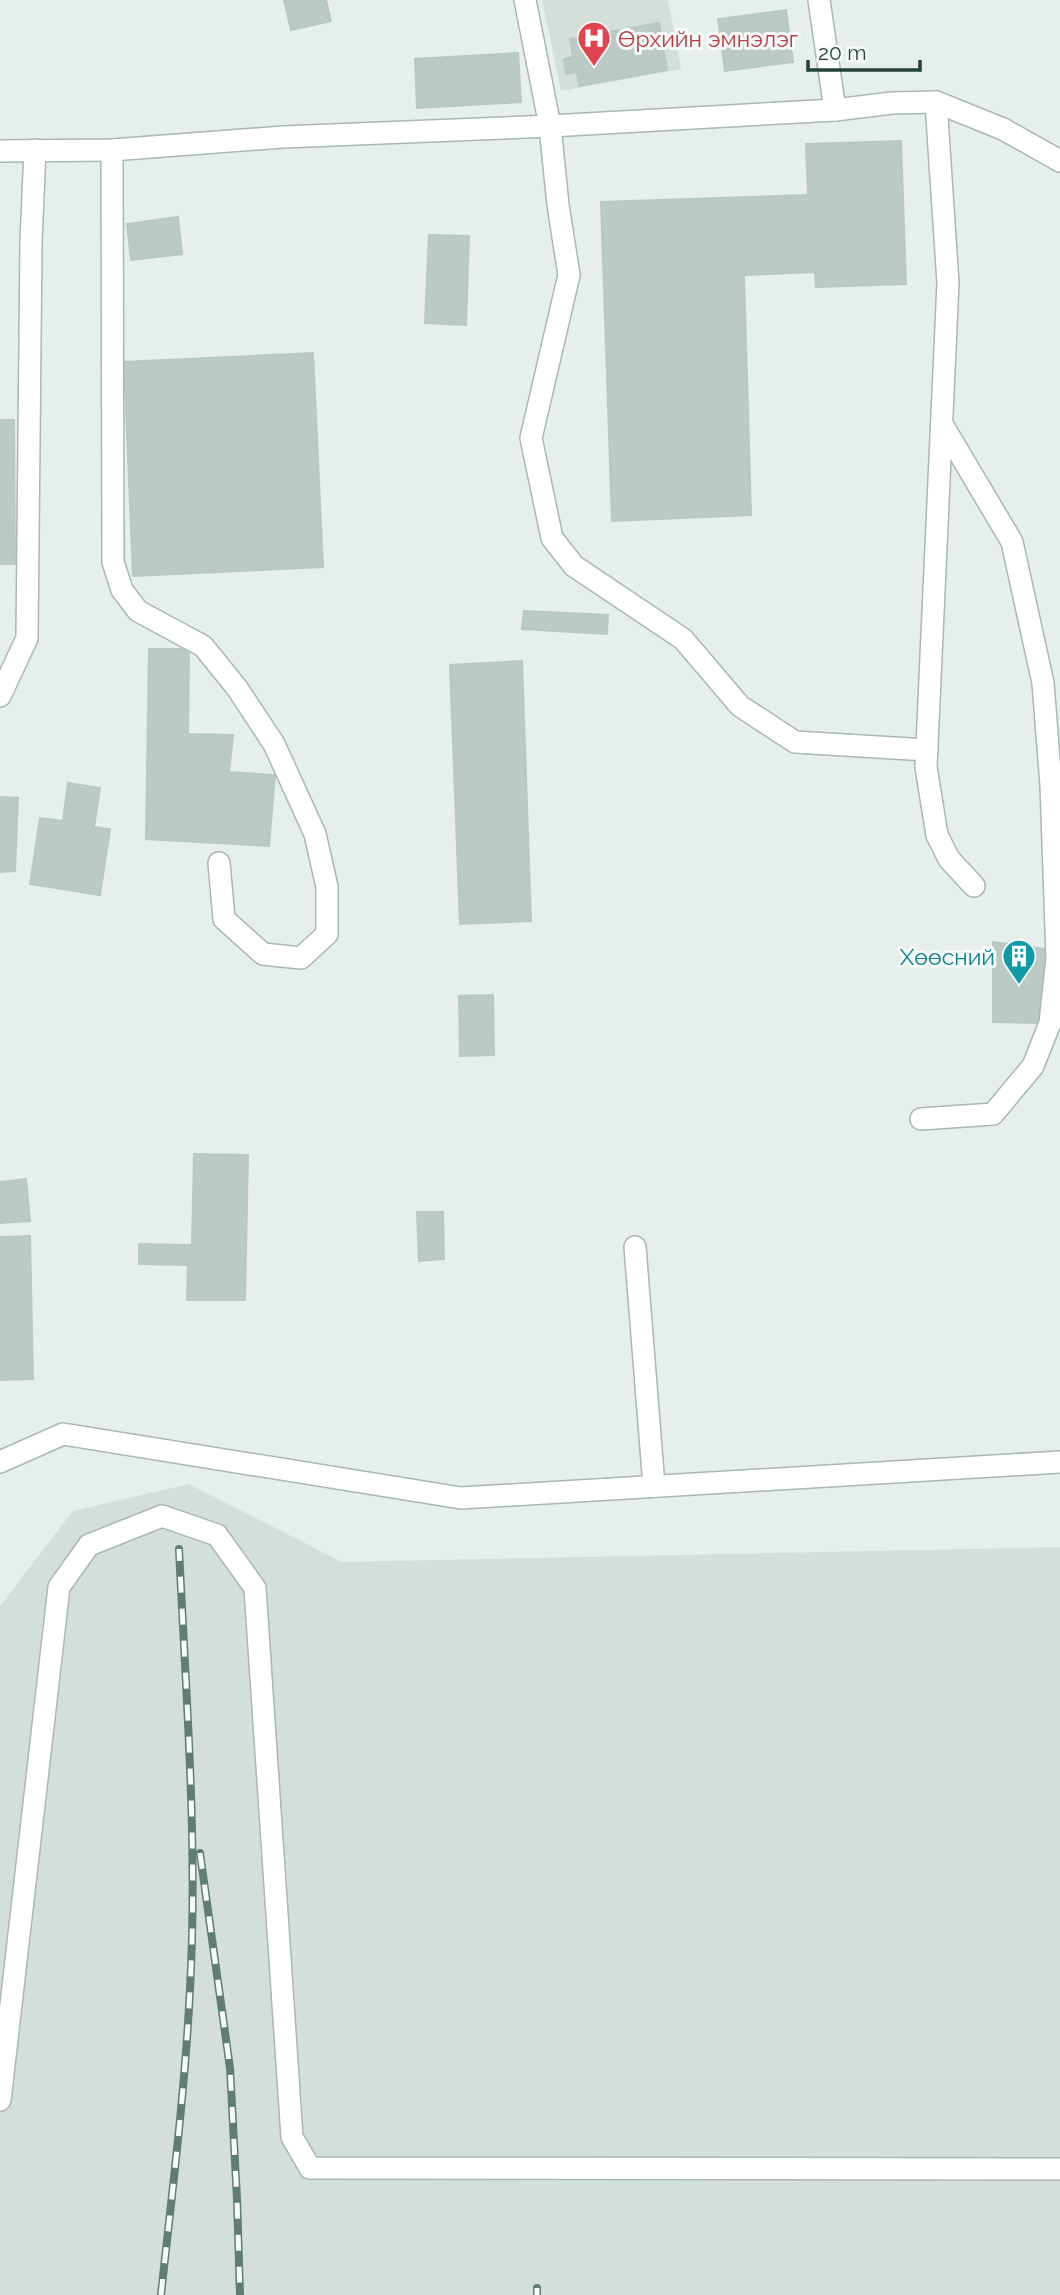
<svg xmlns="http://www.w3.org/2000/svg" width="1060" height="2295" font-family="Raleway,sans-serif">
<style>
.built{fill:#d4dfda}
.building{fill:#bbcac4;stroke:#b8c9c2;stroke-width:2}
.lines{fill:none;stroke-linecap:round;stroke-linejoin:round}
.service-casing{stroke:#a8b8b2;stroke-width:24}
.minor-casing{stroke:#a8b8b2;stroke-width:24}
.service{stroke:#fff;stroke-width:21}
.minor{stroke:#fff;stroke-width:21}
.rail-casing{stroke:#5f7d75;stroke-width:8}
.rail{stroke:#f7fbf9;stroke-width:5;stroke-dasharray:16;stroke-linecap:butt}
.labels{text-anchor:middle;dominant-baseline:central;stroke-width:6;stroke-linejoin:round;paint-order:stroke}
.health-label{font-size:23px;fill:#be3a42;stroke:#f7fbf9;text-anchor:start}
.culture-label{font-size:23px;fill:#0d838f;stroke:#f7fbf9;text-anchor:end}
</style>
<rect width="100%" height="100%" fill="#e6efeb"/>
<g class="built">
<polygon points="542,0 668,0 681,69 561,91"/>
<polygon points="189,1484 342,1562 1060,1547 1060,2295 0,2295 0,1606 73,1511"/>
</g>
<g class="building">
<polygon points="284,0 326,0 331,21 291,30"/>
<polygon points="786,10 793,62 725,71 718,19"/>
<polygon points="659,23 667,70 579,86 577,72 566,74 564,59 573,57 570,39"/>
<polygon points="518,53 521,102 417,108 415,59"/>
<polygon points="901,141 906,284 816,287 815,272 744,275 751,515 612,521 601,202 808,195 806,144"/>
<polygon points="178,217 182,254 131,260 127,224"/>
<polygon points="429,235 469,236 466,325 425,323"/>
<polygon points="313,353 323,567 133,576 124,362"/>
<polygon points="0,420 14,420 15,564 0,564"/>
<polygon points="524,611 608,615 607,634 522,629"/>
<polygon points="149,649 189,649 188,734 233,735 229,772 275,775 269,846 146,839"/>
<polygon points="522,661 531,921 460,924 450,665"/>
<polygon points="68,783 100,788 94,827 110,829 100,895 30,884 40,818 63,821"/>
<polygon points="0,797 18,798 15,871 0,872"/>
<polygon points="993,942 1045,949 1044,1023 993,1022"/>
<polygon points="493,995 494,1055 460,1056 459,996"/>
<polygon points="194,1154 248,1155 245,1300 187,1300 188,1265 139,1264 139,1244 192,1245"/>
<polygon points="26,1179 30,1221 0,1223 0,1182"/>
<polygon points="417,1212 443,1212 444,1259 419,1261"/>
<polygon points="30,1236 33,1379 0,1380 0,1237"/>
</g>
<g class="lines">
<defs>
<g id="service">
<polyline points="936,102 948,283 926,767 937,835 949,859 974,886"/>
<polyline points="550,126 558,205 569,275 531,438 552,538 574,566 683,639 740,706 795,742 927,750"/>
<polyline points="112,150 113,562 122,590 138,611 203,646 237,688 274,744 315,834 327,887 327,934 301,958 263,954 224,919 219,863"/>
<polyline points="0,696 27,638 31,242 35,150"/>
<polyline points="921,1119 993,1114 1033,1066 1050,1023 1057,958 1051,785 1043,683 1012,542 942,424"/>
<polyline points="635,1247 654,1486"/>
<polyline points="0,1462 63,1434 461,1498 1060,1462"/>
<polyline points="0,2100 59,1587 89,1545 162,1516 217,1535 255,1588 292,2137 310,2168 1059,2169"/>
</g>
<g id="minor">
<polyline points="525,0 550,126"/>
<polyline points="819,0 835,110"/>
<polyline points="0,151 112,150 283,137 550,126 835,110 892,103 936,102 1003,129 1060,161"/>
</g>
</defs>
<use href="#service" class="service-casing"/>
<use href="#minor" class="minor-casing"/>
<use href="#service" class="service"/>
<use href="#minor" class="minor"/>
<defs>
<g id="rail">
<polyline points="200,1853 230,2068 237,2199 240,2295"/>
<polyline points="537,2288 537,2295"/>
<path d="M161,2295C172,2193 185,2091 190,1989C198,1843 186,1696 179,1549"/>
</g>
</defs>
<use href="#rail" class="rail-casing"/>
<use href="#rail" class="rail"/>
</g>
<defs>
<symbol id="hospital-pin" viewBox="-11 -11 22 30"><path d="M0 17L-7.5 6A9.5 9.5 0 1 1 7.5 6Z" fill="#e0444e" stroke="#f7fbf9"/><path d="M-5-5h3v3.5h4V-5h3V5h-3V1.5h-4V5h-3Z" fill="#fff"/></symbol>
<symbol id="building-pin" viewBox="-11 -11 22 30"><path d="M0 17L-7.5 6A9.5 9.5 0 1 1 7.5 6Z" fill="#0f9aa8" stroke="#f7fbf9"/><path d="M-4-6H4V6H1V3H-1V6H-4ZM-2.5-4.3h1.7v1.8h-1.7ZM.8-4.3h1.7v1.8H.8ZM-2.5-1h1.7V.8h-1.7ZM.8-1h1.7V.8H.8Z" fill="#fff"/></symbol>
</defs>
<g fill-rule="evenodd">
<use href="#hospital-pin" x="575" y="19" width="38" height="52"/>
<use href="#building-pin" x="1000" y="937" width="38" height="52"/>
</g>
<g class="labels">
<g class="health-label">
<text x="618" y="38">Өрхийн эмнэлэг</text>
</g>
<g class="culture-label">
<text x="995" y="956">Хөөсний</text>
</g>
</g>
<path d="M808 60v10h112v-10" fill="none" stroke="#24423a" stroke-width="3.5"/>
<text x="818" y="60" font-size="21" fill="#24423a" stroke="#f7fbf9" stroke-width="5" paint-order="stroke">20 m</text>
</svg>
